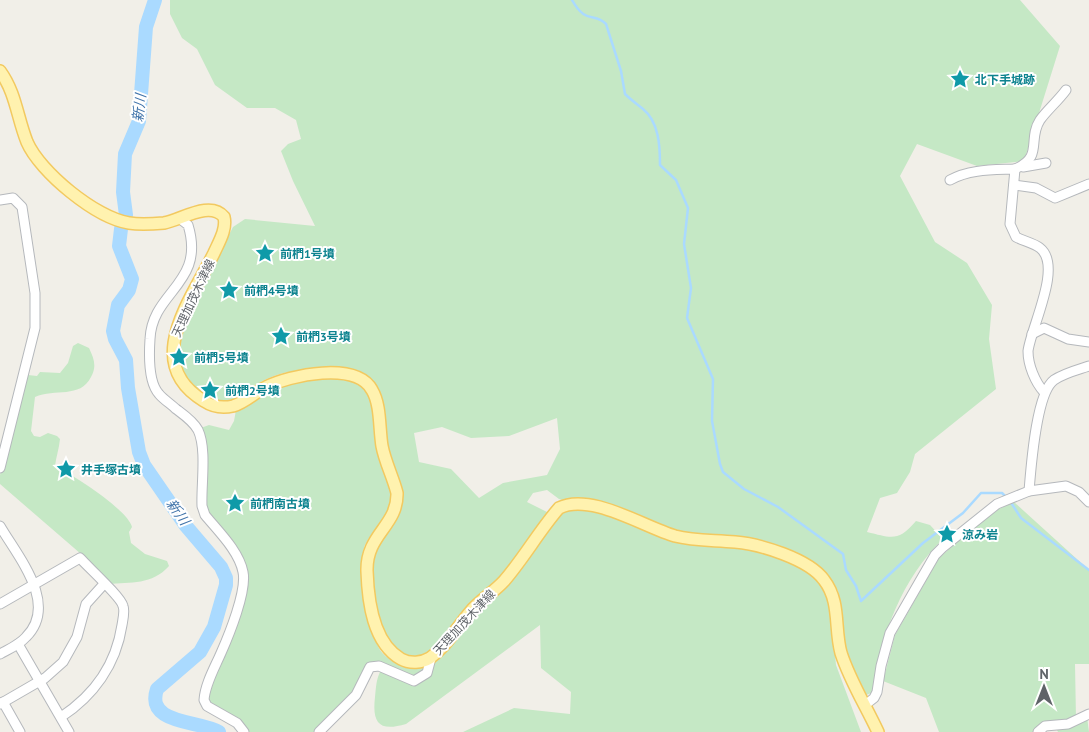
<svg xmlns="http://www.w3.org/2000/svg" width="1089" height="732" font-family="'PT Sans','Noto Sans JP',sans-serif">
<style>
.green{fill:#c5e8c5;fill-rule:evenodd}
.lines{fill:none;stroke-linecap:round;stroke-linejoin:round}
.stream{stroke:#aadaff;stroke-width:2.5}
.river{stroke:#aadaff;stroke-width:14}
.minor-casing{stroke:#b5b8bc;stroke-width:11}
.major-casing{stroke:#f2c960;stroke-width:14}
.minor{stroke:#fff;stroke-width:9}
.major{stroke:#fff2af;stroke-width:11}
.labels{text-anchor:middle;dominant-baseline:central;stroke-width:4;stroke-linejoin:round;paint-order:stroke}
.culture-label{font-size:12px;font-weight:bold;fill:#0d838f;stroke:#fff;text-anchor:start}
.street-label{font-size:12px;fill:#5f6368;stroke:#fff}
.water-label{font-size:14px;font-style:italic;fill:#4174aa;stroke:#fff}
</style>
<rect width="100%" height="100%" fill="#f1efe8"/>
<g class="green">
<path d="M170,0H1020L1060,46L1024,161L977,166L917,144L900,176L935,242L967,263L992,305L989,339L996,389L915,454L910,472L897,493L880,498L867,532C892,538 898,542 916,521L930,525L943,539C903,577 879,637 874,692L866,695L845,649L838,591L828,577L813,563L686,535L559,499L547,490L533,493L527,502L551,514L500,580L432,651C418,659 411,659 397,651C377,640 365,571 375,551C382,537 403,519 401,501C399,483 391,464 386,446C382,426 379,406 375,386C340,377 304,362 269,378C252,385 240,399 221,403L202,394L185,379L177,359L183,325L233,227L245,219L315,226L293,181L281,151L288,144L301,139L296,120L275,108H247L215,85L197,49L182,38L170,14ZM557,418L560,449L547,475L503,483L479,498L451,469L419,462L414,433L442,427L471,438L509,436Z"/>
<path d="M78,343L89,348C94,359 97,366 91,377C80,399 55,388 35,397L31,431L34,436L40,437L48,433L57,436L60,439C59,449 56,457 55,466C72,474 128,510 132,527L129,532L131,543L145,554L167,561L169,566C152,585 131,582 108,584L81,554L0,484V475L28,375L37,376L40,372L60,373L68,363L73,346Z"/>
<path d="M333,378C347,379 359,382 368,393C375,411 373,430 379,449C383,464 392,480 392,497C393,516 372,529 365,545C357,563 370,633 380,650C386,659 399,665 409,667L467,623L563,509L591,510L638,524L744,545L789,561L803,569L820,582L830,602L836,665L861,732H463L514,708L570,714L571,692L541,668L540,625L406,724C379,732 372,723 375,697C376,688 376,679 381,670L378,664L317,732H245L209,705L206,699L246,577L207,512L198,429L209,425L229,430L234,421L236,410L275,388L301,380Z"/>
<polygon points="1014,502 1089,570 1089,664 1075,664 1076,719 1035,732 939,732 926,698 883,681 895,635 939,558 983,519 999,509"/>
<polygon points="1087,717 1089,732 1058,732 1056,728"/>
</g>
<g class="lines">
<g class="stream">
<path d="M572,0C586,25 594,12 606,24L621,71L625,94C631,100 637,104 643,109C659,122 660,146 660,165L676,180L688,208L684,244L691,288L687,318L713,379L712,421L720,464L723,472L744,489L778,507L843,554L846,570L856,586L861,601L923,543L963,513L981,493H1002L1006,497"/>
<polyline points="1010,501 1021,518 1089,570"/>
</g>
<g class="river">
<polyline points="126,215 123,192 125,154 139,121 146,27 155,0"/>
<path d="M121,229L119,246L132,279L129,290L118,305L113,331L115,339L126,360L128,388L139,452L144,465L186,526L221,567L226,578V585L214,627L200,652L157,689C145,725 199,720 219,732"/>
</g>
<defs>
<g id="minor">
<polyline points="1023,167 1046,163"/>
<path d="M1015,169C1044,157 1027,140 1040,120C1047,110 1058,101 1066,90"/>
<path d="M950,180C970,169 993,170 1015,169L1010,224L1016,237C1023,241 1034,243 1040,248C1063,266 1031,327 1028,351C1028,365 1035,382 1044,392"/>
<polyline points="1014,185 1036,188 1055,198 1089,184"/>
<polyline points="0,200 13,198 22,207 35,293 35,328 0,468"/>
<path d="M179,218L188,225C206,284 152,291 150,339C149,354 148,382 159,394C164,400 171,404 176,409C184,415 193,421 198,430C207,449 201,485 202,506L205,515C218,531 239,551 243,572C247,591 229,635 221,653C215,667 205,684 204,700L207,706L237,723L244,732"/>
<polyline points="1032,334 1044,328 1068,339 1089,342"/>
<path d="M1029,491C1031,468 1036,393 1054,380C1064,373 1077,370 1089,366"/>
<path d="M0,526C18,557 59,604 26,637C19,645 9,649 0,654"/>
<path d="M0,604L80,558C88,567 121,597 123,606C125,611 123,619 122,625C116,665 93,696 61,717"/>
<polyline points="18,644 69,732"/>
<polyline points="3,702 20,732"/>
<polyline points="0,704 45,678 63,662 77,637 86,604 104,584"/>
<polyline points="865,705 874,698 877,692 881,666 890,633 935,555 942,548 997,504 1029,491 1066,486 1079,492 1089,502"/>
<polyline points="319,732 356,695 370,667 379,666 414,681 427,673 431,658"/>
<polyline points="1038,732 1045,726 1068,724 1089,714"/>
</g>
<path id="major" d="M0,71C16,93 17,117 27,142C40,172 96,218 129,223C140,225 153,224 164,223C181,220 210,200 224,217C227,229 219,242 214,253C191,300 141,363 204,401C213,407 224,408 233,406C246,402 255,392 266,387C290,375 356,361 372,390C381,405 379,428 382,446C385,462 393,477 397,493C398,526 366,534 367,571C368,602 373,643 401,659C410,664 422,663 430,658C447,646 457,627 470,612C480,600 494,592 504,581C524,558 539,531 559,508C590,492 644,527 675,536C694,541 715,540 735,542C760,544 809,559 824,580C841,602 834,628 841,653C850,681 866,706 878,732"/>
</defs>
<use href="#minor" class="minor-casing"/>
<use href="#major" class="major-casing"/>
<use href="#minor" class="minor"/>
<use href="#major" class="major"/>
</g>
<defs>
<symbol id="sight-bare" viewBox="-9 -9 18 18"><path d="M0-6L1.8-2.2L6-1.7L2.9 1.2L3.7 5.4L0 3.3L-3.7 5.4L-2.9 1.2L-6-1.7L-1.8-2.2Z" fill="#0f9aa8" stroke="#fff" stroke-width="2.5" paint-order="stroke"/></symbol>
</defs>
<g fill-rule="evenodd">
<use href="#sight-bare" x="946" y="65" width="28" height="28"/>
<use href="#sight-bare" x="251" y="239" width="28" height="28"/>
<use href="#sight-bare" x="215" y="276" width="28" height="28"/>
<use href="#sight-bare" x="267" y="322" width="28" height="28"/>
<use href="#sight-bare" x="165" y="343" width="28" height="28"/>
<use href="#sight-bare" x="196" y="376" width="28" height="28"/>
<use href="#sight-bare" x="52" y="455" width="28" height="28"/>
<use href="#sight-bare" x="221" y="489" width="28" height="28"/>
<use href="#sight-bare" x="933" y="520" width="28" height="28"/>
</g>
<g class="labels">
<g class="culture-label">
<text x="975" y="79">北下手城跡</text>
<text x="280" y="253">前椚1号墳</text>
<text x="244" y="290">前椚4号墳</text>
<text x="296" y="336">前椚3号墳</text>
<text x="194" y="357">前椚5号墳</text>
<text x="225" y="390">前椚2号墳</text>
<text x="81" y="469">井手塚古墳</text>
<text x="250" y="503">前椚南古墳</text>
<text x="962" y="534">涼み岩</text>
</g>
<g class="street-label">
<text transform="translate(193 298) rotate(-65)">天理加茂木津線</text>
<text transform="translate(464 622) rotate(-47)">天理加茂木津線</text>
</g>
<g class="water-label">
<text transform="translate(139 108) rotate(-83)">新川</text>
<text transform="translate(178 512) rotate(54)">新川</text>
</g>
</g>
<g transform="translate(1044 687)" stroke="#ffffff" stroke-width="4" paint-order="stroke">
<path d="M0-4L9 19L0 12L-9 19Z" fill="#5f6368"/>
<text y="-8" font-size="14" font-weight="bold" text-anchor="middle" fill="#5f6368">N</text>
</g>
</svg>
